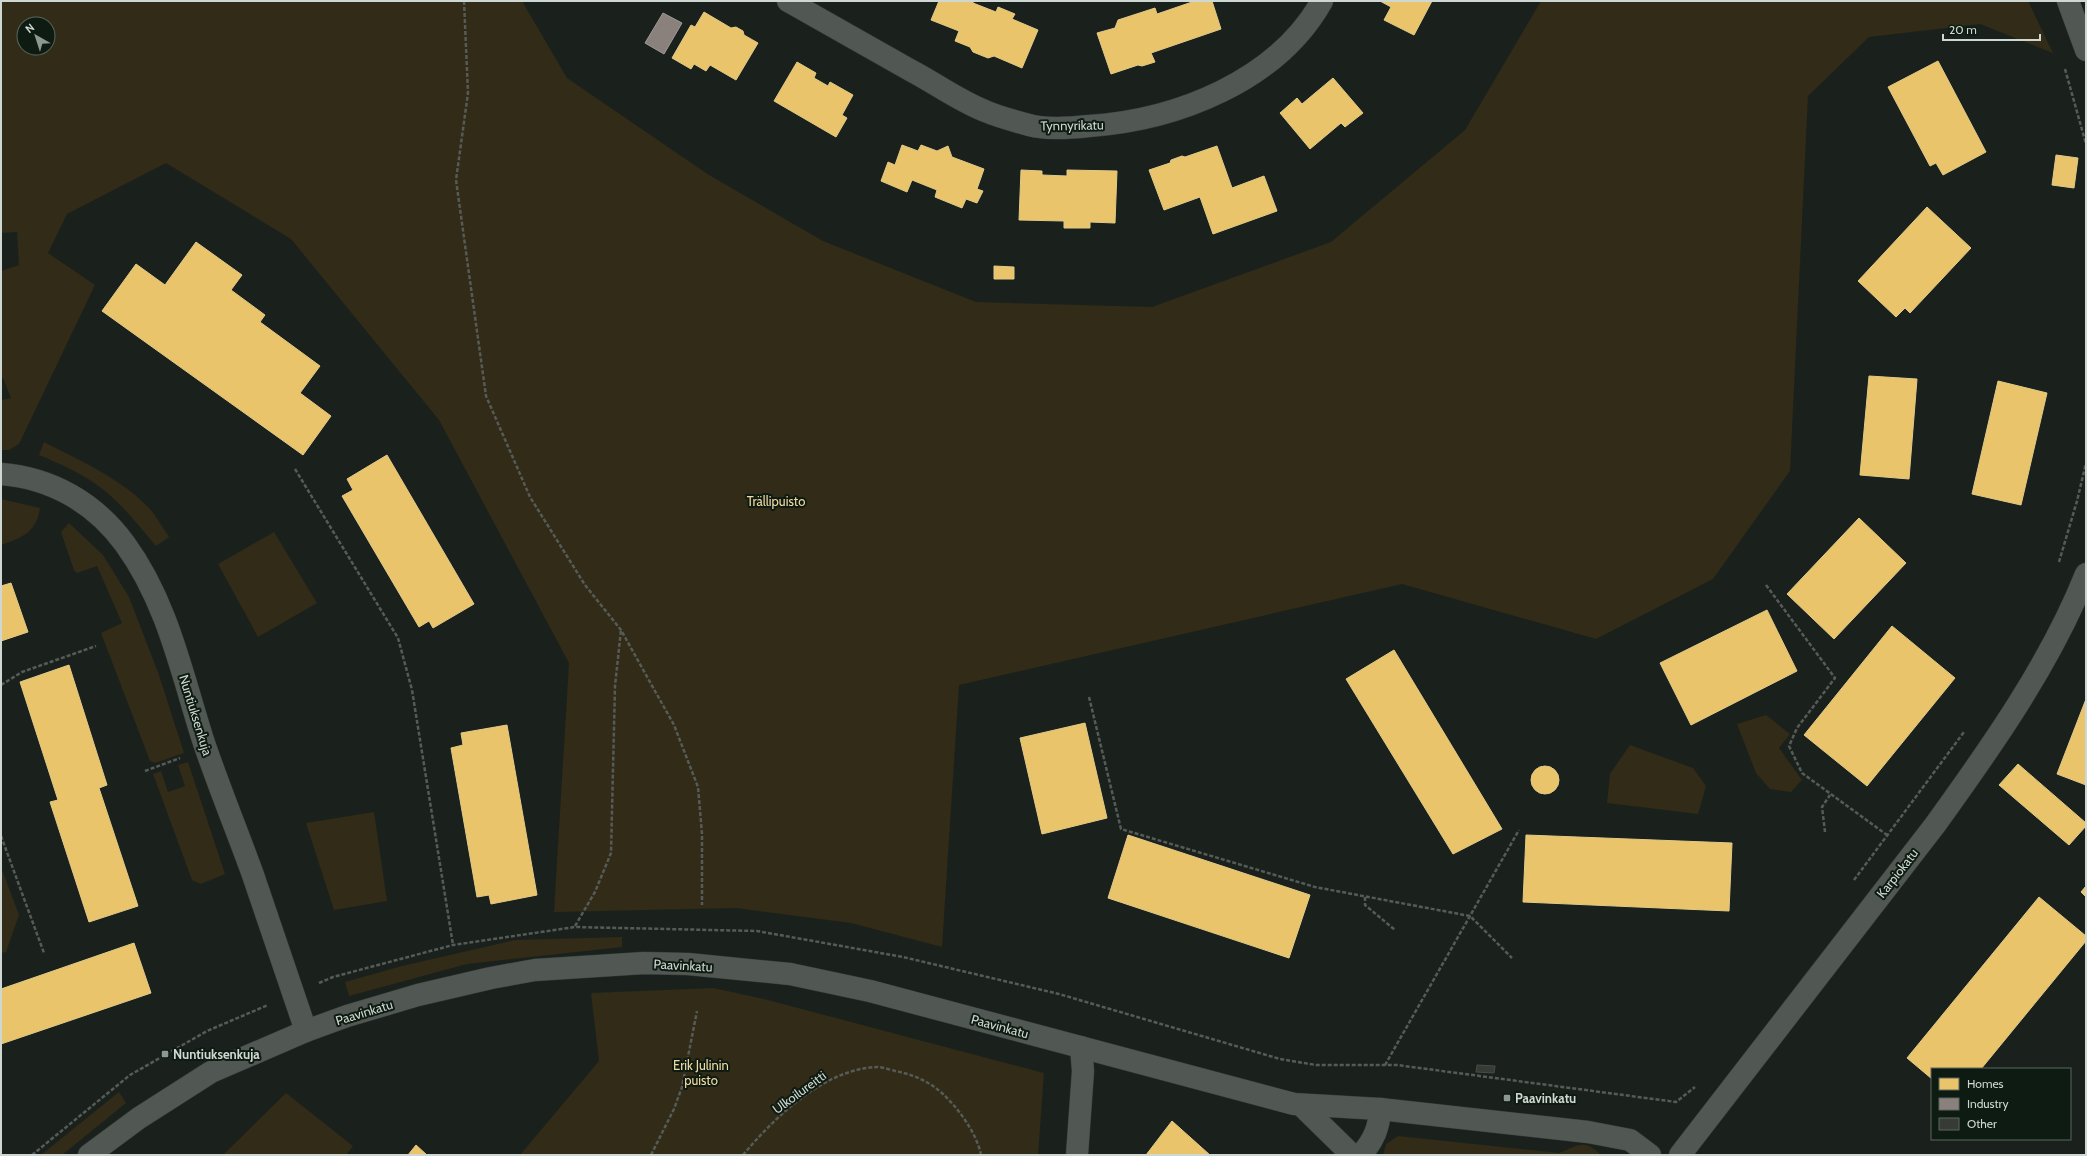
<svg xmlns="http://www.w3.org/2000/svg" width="2087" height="1156" font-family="Cabin,sans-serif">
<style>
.green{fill:#312b17;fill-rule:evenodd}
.homes{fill:#e9c46a;stroke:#e1ca89}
.industry{fill:#8a817c;stroke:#9e9b96}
.building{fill:#373b36;stroke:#484c47}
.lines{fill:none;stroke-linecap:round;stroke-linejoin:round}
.minor-casing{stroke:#353b37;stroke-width:23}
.path{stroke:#565b58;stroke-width:2.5;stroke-dasharray:4 2;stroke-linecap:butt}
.minor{stroke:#515853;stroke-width:22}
.poi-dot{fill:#8f9792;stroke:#0e1b12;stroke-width:1.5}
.labels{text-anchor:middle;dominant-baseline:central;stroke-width:4;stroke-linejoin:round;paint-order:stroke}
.street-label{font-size:13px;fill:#ced7d1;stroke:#0e1b12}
.park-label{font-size:13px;fill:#f2daa1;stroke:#0e1b12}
.poi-label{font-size:13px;font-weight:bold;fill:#ced7d1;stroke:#0e1b12;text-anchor:start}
</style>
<rect width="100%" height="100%" fill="#1a211c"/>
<g class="green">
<path d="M1,1H522L567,78L709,175L823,241L976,302L1152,307L1331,242L1465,130L1541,1H2028L2053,53L1980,24L1869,37L1808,96L1790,471L1713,579L1596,639L1402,584L959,685L942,947L851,923L736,908L554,912L569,663L439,420L291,239L166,163L67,214L48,253L95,285L19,444L9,450H1V400L11,398L3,378H1V271L19,265L17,232L1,233ZM24,24H48V48H24Z"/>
<path d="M44,442C79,460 120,478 148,507C156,515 162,527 169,537L156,546C138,525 120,501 97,485C79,472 60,464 39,455Z"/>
<path d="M1,499L40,508C36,533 23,537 1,545Z"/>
<polygon points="69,523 103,555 129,597 159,675 184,753 155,763 150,761 101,633 122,623 97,566 77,573 74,570 61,532"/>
<polygon points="274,532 317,603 258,637 218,564"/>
<polygon points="1766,715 1790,734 1779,748 1802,780 1791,792 1770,789 1756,773 1737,724"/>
<polygon points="1630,745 1693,768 1706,786 1698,814 1607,803 1610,774"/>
<polygon points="188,762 225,874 201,884 192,880 153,774 161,771 168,792 185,786 178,765"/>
<polygon points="374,812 387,901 334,910 306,823"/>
<polygon points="1,867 19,915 6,952 1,953"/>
<polygon points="622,937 622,947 467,964 349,996 345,982 402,966 515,940"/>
<polygon points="713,988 764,999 1044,1073 1038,1155 520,1155 599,1061 591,993"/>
<polygon points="119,1092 126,1103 62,1155 41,1155"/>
<polygon points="286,1093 353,1146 346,1155 223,1155"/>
<path d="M1398,1136L1559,1153C1578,1146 1584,1138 1601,1155H1383L1386,1144Z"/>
</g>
<g class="homes">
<polygon points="939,1 973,1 973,3 996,12 998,7 1015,14 1012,19 1038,30 1022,68 994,56 988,58 973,52 970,47 955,41 959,31 931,20"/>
<polygon points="1195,1 1212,1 1221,29 1151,53 1155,62 1142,66 1138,65 1111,74 1097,33 1115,28 1118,20 1155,8 1157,14"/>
<polygon points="1380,1 1432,1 1414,35 1384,20 1391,7"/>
<polygon points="704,12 731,28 736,27 743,31 744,35 758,43 736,80 710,65 706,71 694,64 691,69 672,58 691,25 695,27"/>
<polygon points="1938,61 1986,152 1943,175 1936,163 1930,166 1888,87"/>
<polygon points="797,62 816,73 814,78 828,86 830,82 853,95 842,115 847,118 836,137 774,101"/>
<polygon points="1333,78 1363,113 1345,127 1341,123 1310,149 1280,113 1297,98 1302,104"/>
<polygon points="902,145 918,151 921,145 937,151 948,146 952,157 984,169 977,189 983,191 977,203 966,199 962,208 935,197 937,190 912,180 907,192 881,181 888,162 895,165"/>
<polygon points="1217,146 1232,188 1264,176 1277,211 1213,234 1200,197 1164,210 1149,170 1170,163 1171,160 1182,156 1185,157"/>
<polygon points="2056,155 2078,158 2074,188 2052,185"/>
<polygon points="1021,170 1042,171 1042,175 1067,176 1067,170 1117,171 1115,223 1090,222 1090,228 1064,228 1064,221 1019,220"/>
<polygon points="1927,207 1971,248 1910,313 1905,308 1896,317 1858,281"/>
<polygon points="196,242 242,275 231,290 265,315 260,322 320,366 300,393 331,416 303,455 102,311 136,264 165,285"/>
<polygon points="994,266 1014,267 1014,279 994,279"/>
<polygon points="1869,376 1917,379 1909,479 1860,475"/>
<polygon points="1998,381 2047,393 2021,505 1972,494"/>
<polygon points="387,455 474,604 433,628 429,621 419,627 342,496 353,490 347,479"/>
<polygon points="1859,518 1906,563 1834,639 1787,594"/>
<polygon points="11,583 28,632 1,641 1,586"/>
<polygon points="1767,610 1797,671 1691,725 1660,663"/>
<polygon points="1892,626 1955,678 1867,786 1804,735"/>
<polygon points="1394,650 1502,829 1453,854 1346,679"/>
<polygon points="69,665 107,785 99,788 138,906 89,922 50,802 58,800 20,682"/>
<polygon points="2086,699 2086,785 2057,774"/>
<polygon points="1085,723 1107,818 1042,834 1020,738"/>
<polygon points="507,725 537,895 491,904 489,895 477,897 451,748 463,745 461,733"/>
<polygon points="2018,764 2086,823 2086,826 2069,845 1999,785"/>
<circle cx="1545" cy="780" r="14"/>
<polygon points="1128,835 1310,895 1289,958 1108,898"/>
<polygon points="1526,835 1732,843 1729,911 1523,902"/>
<polygon points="2086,886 2086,897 2081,892"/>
<polygon points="2039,897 2086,936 2086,941 1981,1069 1932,1069 1932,1079 1907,1058"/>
<polygon points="134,943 151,993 1,1044 1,989"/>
<polygon points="1172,1121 1210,1155 1146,1155"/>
<polygon points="416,1145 427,1155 408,1155"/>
</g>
<polygon class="industry" points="663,13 682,23 664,54 645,43"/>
<polygon class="building" points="1477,1065 1495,1066 1494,1073 1476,1072"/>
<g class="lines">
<defs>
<g id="minor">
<path d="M788,1C829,24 869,47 910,70C935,83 959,101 985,111C999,117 1014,121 1029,125C1047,130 1071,128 1089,126C1177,120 1277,81 1322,1"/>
<polyline points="2068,1 2086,50"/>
<path d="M1,474C52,478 95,503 125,544C168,603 182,675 204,743C219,787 237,831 253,875C271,927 288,979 306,1031"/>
<polyline points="1302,1106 1352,1155"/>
<polyline points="89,1155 139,1118 211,1072 306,1031 347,1016 418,995 491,978 535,970 644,963 688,964 790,974 870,991 1294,1104 1380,1109 1588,1132 1630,1140 1650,1155"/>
<polyline points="1077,1155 1083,1071 1081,1047"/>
<path d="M1361,1155C1374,1140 1379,1128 1380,1109"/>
<path d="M1680,1155L1935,825C1992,746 2050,664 2086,574"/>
</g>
</defs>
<use href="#minor" class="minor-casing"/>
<g class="path">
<polyline points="464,1 468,93 456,180 486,396 530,497 585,585 621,630 674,725 698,787 702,834 702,905"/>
<polyline points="2065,69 2086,144"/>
<polyline points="295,469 398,638 412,690 453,945"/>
<polyline points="2059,562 2077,501 2086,463"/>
<polyline points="1766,585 1835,678 1797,728 1789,746 1802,773 1887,835"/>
<polyline points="1,685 22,672 96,646"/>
<polyline points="1089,697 1121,829 1315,887 1470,916 1512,958"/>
<polyline points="145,771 180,758"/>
<polyline points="1825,832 1822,807 1830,795"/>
<polyline points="1,836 44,953"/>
<polyline points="1854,880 1964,732"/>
<polyline points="1365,897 1365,905 1395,930"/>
<polyline points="575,926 595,892 611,853 615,686 621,630"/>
<polyline points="319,983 333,977 453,945 575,927 757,931 903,957 1059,994 1280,1059 1316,1065 1397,1065 1676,1102 1695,1087"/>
<polyline points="1385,1065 1519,830"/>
<polyline points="32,1155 130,1075 207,1031 268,1005"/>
<polyline points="651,1155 674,1109 682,1087 697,1011"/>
<path d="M743,1155C775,1117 824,1069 877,1067C884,1067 893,1071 900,1072C917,1076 931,1083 943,1094C959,1109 977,1134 981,1155"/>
</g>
<use href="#minor" class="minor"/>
</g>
<g class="poi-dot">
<rect x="161" y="1050" width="8" height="8" rx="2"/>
<rect x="1503" y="1094" width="8" height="8" rx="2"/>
</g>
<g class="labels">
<g class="street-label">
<text transform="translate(1072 125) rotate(-1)">Tynnyrikatu</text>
<text transform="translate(196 715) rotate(73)">Nuntiuksenkuja</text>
<text transform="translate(1897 873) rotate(-52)">Karpiokatu</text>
<text transform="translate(683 965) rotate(3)">Paavinkatu</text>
<text transform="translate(364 1012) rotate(-17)">Paavinkatu</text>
<text transform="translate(1000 1026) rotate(15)">Paavinkatu</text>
<text transform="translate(799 1092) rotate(-36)">Ulkoilureitti</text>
</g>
<g class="park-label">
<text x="776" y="501">Trällipuisto</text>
<text x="701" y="1065">Erik Julinin<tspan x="701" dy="15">puisto</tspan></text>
</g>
<g class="poi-label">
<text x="173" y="1054">Nuntiuksenkuja</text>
<text x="1515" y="1098">Paavinkatu</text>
</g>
</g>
<rect width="2087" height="1156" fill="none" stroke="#ced7d1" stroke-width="4"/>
<rect x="1931" y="1068" width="140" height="72" fill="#0e1b12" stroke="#5b665e"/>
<rect x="1939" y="1078" width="20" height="12" fill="#e9c46a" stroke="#5b665e"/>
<text x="1967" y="1088" font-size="12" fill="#ced7d1">Homes</text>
<rect x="1939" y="1098" width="20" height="12" fill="#8a817c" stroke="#5b665e"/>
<text x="1967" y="1108" font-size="12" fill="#ced7d1">Industry</text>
<rect x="1939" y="1118" width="20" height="12" fill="#373b36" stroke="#5b665e"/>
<text x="1967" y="1128" font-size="12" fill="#ced7d1">Other</text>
<g transform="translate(36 36) rotate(321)"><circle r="19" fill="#0e1b12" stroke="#5b665e"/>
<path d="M0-3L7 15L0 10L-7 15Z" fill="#8f9792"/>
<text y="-6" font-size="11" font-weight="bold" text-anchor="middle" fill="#ced7d1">N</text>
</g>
<path d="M1943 34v6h97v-6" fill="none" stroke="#ced7d1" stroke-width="2"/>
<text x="1949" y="34" font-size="12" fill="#ced7d1" stroke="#0e1b12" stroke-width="3" paint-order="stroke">20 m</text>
</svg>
